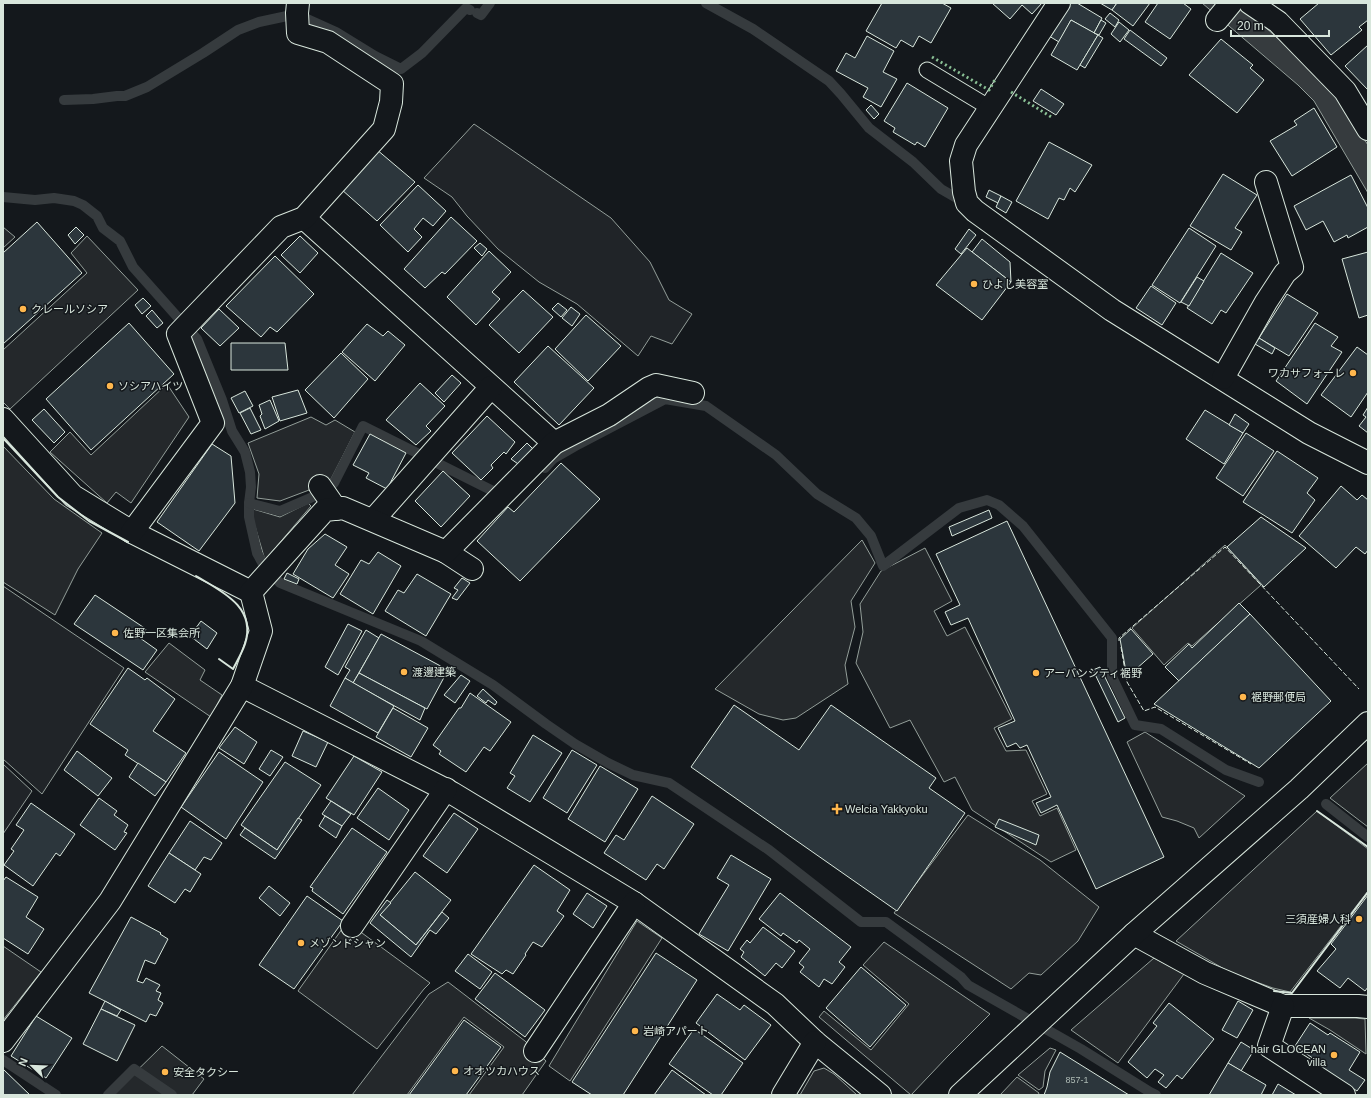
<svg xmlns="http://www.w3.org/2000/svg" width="1371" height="1098" font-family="Helvetica,'Noto Sans JP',sans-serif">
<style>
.green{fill:#202428;stroke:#939e99}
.parking{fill:#24282b;stroke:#939e99}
.water{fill:#363b3e;stroke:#939e99}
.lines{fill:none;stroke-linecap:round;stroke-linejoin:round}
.stream{stroke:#363b3e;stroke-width:10}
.building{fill:#2c363c;stroke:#d8e6dc}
.service-casing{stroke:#d8e6dc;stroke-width:17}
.minor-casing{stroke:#d8e6dc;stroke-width:24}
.tertiary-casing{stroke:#d8e6dc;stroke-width:24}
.service{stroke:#14181c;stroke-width:15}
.minor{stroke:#14181c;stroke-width:22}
.tertiary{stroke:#14181c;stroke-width:22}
.hedge{stroke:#8ac095;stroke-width:3;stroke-dasharray:2 3;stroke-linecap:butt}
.fence{stroke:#d8e6dc;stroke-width:1;stroke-dasharray:5 2;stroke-linecap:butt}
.wall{stroke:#d8e6dc;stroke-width:2}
.poi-dot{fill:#ffb74d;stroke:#14181c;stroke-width:1.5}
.labels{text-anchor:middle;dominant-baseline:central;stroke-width:3;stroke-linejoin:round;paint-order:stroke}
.number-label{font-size:9px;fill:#adbab4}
.poi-label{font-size:11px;fill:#d8e6dc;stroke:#14181c;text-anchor:start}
</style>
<rect width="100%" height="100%" fill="#14181c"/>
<g class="green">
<polygon points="474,124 611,218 650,262 669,300 692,314 672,344 651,336 638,356 577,304 539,282 498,249 467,216 452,197 424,178"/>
<polygon points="3,586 124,668 42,794 3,759"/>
<polygon points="3,764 32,791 3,834"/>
<polygon points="1050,1048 1056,1050 1045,1071 1043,1087 1039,1090 1018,1075"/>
</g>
<g class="parking">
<polygon points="3,227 15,237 3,248"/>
<polygon points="87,236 138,290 10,409 3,402 3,350 87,273 71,253"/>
<polygon points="167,384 189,417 131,503 116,492 107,503 50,452 70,432 91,455"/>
<polygon points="311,417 326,425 335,420 355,432 331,479 325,484 280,501 257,498 259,474 248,443"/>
<polygon points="3,446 54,499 102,533 78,569 55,615 3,582"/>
<polygon points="308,503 311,506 265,560 252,516 253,509 280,517"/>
<polygon points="862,540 875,563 851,601 855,627 845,665 848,684 796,718 783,720 759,714 715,689"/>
<polygon points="1225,545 1261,585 1192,646 1188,643 1164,665 1132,628"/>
<polygon points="925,548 952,601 934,611 947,636 965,627 1012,719 994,728 1006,751 1026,750 1047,794 1032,801 1040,816 1057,808 1076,850 1051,862 972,810 955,777 944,782 910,720 890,728 856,663 863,632 860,604 881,571"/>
<polygon points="169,643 205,670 200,680 222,695 211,717 145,672"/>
<polygon points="1145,732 1245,796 1199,838 1194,828 1177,821 1162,817 1127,742"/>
<polygon points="1368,763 1368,827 1330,798"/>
<polygon points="1317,811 1368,849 1368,891 1290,992 1273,988 1231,973 1176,941"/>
<polygon points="968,815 1040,860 1099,907 1078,941 1041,975 1029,973 1011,989 894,913"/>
<polygon points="637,921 662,938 570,1081 549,1066"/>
<polygon points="347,922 430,983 424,989 377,1049 298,991"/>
<polygon points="884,942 990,1014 947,1057 911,1095 819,1017 824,1011 871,1050 909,1004 863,965"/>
<polygon points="3,946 41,972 3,1020"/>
<polygon points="1154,958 1184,974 1118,1063 1071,1030"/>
<polygon points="448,982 525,1041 546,1061 522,1095 469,1095 504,1047 464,1017 407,1095 352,1095 429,994"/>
<polygon points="1309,1018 1355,1018 1365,1019 1366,1054 1330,1030"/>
<polygon points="162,1046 204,1079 192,1095 112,1095"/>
<polygon points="824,1068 834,1074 857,1095 800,1095 814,1071"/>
<polygon points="1017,1077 1039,1093 1038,1095 1000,1095"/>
</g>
<polygon class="water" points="1202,3 1234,3 1265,27 1314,70 1338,100 1368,145 1368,193 1314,101 1298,85"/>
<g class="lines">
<g class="stream">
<polyline points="706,3 753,29 829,81 841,94 869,128 913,162 941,189 960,200"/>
<polyline points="477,13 481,15 490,3"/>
<polyline points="64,100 93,99 117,96 125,96 147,87 203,53 238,30 259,22 287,16 305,18 336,32 375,56 401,69 422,53 466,8 470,10"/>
<polyline points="3,197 35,200 54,198 74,201 83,205 97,216 103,228 120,241 133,267 197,339 222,400 232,431 245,452 250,472 251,487 249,503 249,517 257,553 263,564 280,583 421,641 493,685 546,724 575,744 608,763 633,775 669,783 769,850 861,922 886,922 961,977 968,985 1081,1049 1150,1092 1156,1095"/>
<polyline points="545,468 553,459 579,444 665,399 706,406 776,455 817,494 856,518 871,536 883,566 959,508 987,500 999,505 1023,526 1112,638 1112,677 1135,725 1161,729 1226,770 1259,782"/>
<polyline points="249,503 280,511 315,496 334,483 363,426 503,496"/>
<polyline points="1326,804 1368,837"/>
<polyline points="3,1060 56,1095"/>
<polyline points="108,1095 134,1069 172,1095"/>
</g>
</g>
<g class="building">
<polygon points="882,3 942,3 951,8 931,43 919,36 913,47 901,40 896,48 866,31"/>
<polygon points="992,3 1042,3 1032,14 1022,5 1010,19"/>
<polygon points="1069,3 1077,3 1102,18 1094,33 1071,20 1059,42 1049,36"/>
<polygon points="1100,3 1117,3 1112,10"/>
<polygon points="1117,3 1150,3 1133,26 1112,10"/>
<polygon points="1158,3 1183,3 1191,9 1170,39 1145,22"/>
<polygon points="1319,3 1368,3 1368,20 1359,27 1362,30 1331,55 1300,19"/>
<polygon points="1110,13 1119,20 1115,27 1105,19"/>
<polygon points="1071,20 1098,35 1077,70 1051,55"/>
<polygon points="1101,20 1106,23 1099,35 1094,33"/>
<polygon points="1119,22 1129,30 1120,42 1111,34"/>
<polygon points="1130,30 1167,58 1161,66 1124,39"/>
<polygon points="1098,35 1103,38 1085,68 1080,65"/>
<polygon points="867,36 894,51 883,72 897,79 881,107 863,97 868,88 836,71 846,53 855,58"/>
<polygon points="1221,39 1253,65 1250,68 1264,80 1237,113 1189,75"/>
<polygon points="1368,45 1368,90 1345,66"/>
<polygon points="907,83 948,108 925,147 917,142 915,145 893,132 895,128 884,121"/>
<polygon points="1041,89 1064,104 1056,115 1033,101"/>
<polygon points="871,105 879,114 874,119 866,110"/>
<polygon points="1314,108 1337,147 1292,176 1270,141 1297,125 1294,121"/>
<polygon points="1049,142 1092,165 1075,192 1070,188 1064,200 1059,198 1048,219 1016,201"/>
<polygon points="376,149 415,182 377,221 341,189"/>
<polygon points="1223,174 1257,195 1235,228 1242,232 1231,250 1190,226"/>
<polygon points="1351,175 1368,208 1368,227 1348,238 1347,235 1334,242 1323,221 1306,230 1294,206"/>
<polygon points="418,185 446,211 433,226 423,218 414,229 422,237 408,252 380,225"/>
<polygon points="989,190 1001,196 998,203 986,197"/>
<polygon points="1001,196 1012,202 1006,213 996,207"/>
<polygon points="451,217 477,241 445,274 442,272 425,288 404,269"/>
<polygon points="37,222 82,273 3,344 3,253"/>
<polygon points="76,227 84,235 75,244 68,235"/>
<polygon points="1189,228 1216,246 1180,303 1152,285"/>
<polygon points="969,229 976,235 961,254 955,249"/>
<polygon points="300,236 318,253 300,273 281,255"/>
<polygon points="982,239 1010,262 1011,282 972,252"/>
<polygon points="480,243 487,249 482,256 474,248"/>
<polygon points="967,248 1011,282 982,320 936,285"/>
<polygon points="489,251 511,272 492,292 500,299 476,325 447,297"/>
<polygon points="1368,252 1368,315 1359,318 1342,259"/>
<polygon points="1221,253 1253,273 1226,313 1221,310 1212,324 1187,308"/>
<polygon points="275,256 314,294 277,332 270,327 261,337 226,306"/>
<polygon points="1197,277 1204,281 1189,306 1181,302"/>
<polygon points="1151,286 1176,303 1162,325 1136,308"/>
<polygon points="523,290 553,317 519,353 489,325"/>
<polygon points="1287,294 1318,313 1289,356 1259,338"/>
<polygon points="143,298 151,306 142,314 135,305"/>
<polygon points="558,303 567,310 561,317 552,309"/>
<polygon points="571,307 580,314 572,326 562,318"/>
<polygon points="219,309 239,328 220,346 201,328"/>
<polygon points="152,310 163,323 157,328 146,316"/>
<polygon points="586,315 621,346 588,381 555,349"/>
<polygon points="129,323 174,374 91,450 46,399"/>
<polygon points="1315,323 1338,337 1331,346 1342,352 1307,404 1276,381"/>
<polygon points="367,324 383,336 388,331 405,345 375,381 342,352"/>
<polygon points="1259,338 1275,348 1272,354 1255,344"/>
<polygon points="231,343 285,343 288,370 231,370"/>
<polygon points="548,346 594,388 559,425 514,382"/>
<polygon points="1357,347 1368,355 1368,392 1351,417 1321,395"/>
<polygon points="341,353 368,379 334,418 305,390"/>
<polygon points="452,375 461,383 444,402 435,393"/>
<polygon points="420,383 445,406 426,426 431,431 416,445 386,420"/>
<polygon points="298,390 307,413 280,421 272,397"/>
<polygon points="245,391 253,406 239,413 231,398"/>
<polygon points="270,400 279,421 265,429 260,416 262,414 259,405"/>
<polygon points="1368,407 1368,433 1359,426 1366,417 1363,415"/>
<polygon points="250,408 261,430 251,434 240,413"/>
<polygon points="44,409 65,432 54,443 32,420"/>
<polygon points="1205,410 1243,433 1224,464 1186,439"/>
<polygon points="1235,414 1249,424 1243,433 1229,425"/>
<polygon points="487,416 515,442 506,454 504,452 491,465 493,468 481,480 452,453"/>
<polygon points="1246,433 1274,451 1243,496 1216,478"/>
<polygon points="370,434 406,453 387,489 366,478 369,473 353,465"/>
<polygon points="527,443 534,450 521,466 511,459"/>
<polygon points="212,444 231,456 235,503 199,551 157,522"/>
<polygon points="1277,451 1318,478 1307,493 1315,500 1292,533 1243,502"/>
<polygon points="561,463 600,499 520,581 477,541 508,507 514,512"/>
<polygon points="443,471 470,496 441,527 415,501"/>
<polygon points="1341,486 1357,500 1362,495 1368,500 1368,550 1365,554 1356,547 1336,568 1299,536"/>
<polygon points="989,510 992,518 952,536 949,527"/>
<polygon points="1261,517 1306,548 1264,587 1227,547"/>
<polygon points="1007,521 1164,857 1096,889 1057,805 1041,813 1036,803 1051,797 1027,745 1020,748 1016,743 1007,747 998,728 1015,721 968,618 951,625 945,612 960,605 936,554"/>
<polygon points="325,534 347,547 335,565 349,574 333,598 293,574 308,549"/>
<polygon points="378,552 401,566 373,614 340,594 361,560 369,564"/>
<polygon points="287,573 299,579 297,584 284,579"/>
<polygon points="417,574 451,594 426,636 385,611 398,590 404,593"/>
<polygon points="462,578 470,583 457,600 452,598 458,590 454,588"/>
<polygon points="95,595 146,629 140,638 157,650 143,670 74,624"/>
<polygon points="1239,603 1250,614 1179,681 1165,667 1189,644 1192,648"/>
<polygon points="1250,614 1331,701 1259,768 1154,704"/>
<polygon points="201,621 217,633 207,649 190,636"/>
<polygon points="348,624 362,631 338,675 325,667"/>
<polygon points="1131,629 1153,654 1127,677 1120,639"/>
<polygon points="366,630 379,638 353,683 345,678 350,670 345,667"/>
<polygon points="381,634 448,670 427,709 359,673"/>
<polygon points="1100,667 1125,718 1118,722 1093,670"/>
<polygon points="128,668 145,680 147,678 175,699 153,731 186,753 166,782 125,755 128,750 90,724"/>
<polygon points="359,673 425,708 420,720 353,683"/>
<polygon points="461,675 470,681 455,703 444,695"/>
<polygon points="345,678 394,706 378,733 330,706"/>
<polygon points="483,689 497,702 495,705 488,700 486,703 477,696"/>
<polygon points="470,693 511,722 490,751 484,747 466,772 439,754 441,751 433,745 459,708 461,708"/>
<polygon points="734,705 799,750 831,705 936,778 929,788 965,813 897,911 691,767"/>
<polygon points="393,708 428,728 411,757 376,737"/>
<polygon points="235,727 257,742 244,764 219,748"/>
<polygon points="303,731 328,742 316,767 292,756"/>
<polygon points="533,735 562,753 530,802 507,788 515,776 510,773"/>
<polygon points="271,750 283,757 270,776 259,769"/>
<polygon points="572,750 597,765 567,813 543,798"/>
<polygon points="77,751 112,778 98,796 64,770"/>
<polygon points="219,752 263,782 226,839 181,807"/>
<polygon points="354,756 382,772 354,815 326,798"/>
<polygon points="285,762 321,785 277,850 241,825"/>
<polygon points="138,763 166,782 155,796 129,777"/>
<polygon points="600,766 638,789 605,842 568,819"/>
<polygon points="378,788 409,810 389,840 357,818"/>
<polygon points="652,796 694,824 664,869 657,864 646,880 604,853 616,835 624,840"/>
<polygon points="99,798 117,811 114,815 128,825 124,832 127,833 115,850 80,825"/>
<polygon points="331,801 351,814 342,826 322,814"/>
<polygon points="31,803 75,834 60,856 56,853 33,886 4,865 14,851 11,849 24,830 16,825"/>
<polygon points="454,813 478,829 447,873 423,856"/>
<polygon points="325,816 342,826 336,838 319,826"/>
<polygon points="298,818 302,820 275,859 240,835 245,828 277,850"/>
<polygon points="999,819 1039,835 1036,845 995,827"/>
<polygon points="190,821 222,843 211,860 204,857 195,870 169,853"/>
<polygon points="352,828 387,852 343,914 312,891 313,888 310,887"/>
<polygon points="169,853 201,874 190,892 185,889 175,903 148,886"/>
<polygon points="731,855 771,879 728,951 699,934 729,885 717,878"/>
<polygon points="534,865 570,890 557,911 564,916 542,947 533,942 525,954 526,955 513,974 506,970 502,974 471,954"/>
<polygon points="415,872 451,900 416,945 380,915"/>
<polygon points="6,877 38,897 26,917 44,929 28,954 3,938 3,881"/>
<polygon points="269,886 290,903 280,916 259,898"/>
<polygon points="587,893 607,906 593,928 573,914"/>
<polygon points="780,893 851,947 839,962 845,967 832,984 824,979 819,987 800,972 804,967 799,963 810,949 799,940 797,943 783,933 781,936 759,919"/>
<polygon points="1368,895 1368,987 1365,991 1348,978 1340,988 1317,971 1336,949 1331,944"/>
<polygon points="307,896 343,921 294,989 259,965"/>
<polygon points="387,900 391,903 380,915 416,945 442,912 449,918 436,934 430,930 411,957 370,923"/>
<polygon points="131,917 161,933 160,934 168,939 155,964 145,960 137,981 143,983 146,978 160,985 156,991 161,993 158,1000 163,1003 156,1016 150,1014 146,1022 89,993"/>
<polygon points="763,927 795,951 782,968 776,963 765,976 741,957 744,952 740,949 747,940 750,943"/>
<polygon points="656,953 697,980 623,1095 592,1095 572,1082"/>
<polygon points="468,954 492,972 480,989 455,971"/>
<polygon points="861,967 906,1005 870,1047 826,1008"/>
<polygon points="495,973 545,1010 525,1037 475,999"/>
<polygon points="717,994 740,1010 744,1005 771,1025 745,1060 696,1023"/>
<polygon points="105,1001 121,1010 117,1016 101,1009"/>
<polygon points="1238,1001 1253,1010 1237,1038 1222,1030"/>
<polygon points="1169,1003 1214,1039 1182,1079 1177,1075 1166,1088 1158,1082 1164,1075 1155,1069 1147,1078 1128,1062 1157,1026 1153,1023"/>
<polygon points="101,1009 135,1025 117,1061 83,1044"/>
<polygon points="36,1016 72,1038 46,1078 11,1056"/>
<polygon points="464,1020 501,1047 466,1095 409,1095"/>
<polygon points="1310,1023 1328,1035 1330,1033 1360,1052 1349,1070 1365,1080 1357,1091 1312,1061 1314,1059 1295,1046"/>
<polygon points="694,1029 743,1063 721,1095 713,1095 669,1064"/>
<polygon points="1241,1042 1254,1050 1241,1071 1228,1063"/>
<polygon points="1060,1052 1129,1095 1044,1095 1047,1087 1050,1072"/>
<polygon points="1228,1063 1266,1085 1261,1095 1209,1095"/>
<polygon points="3,1069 30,1095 3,1095"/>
<polygon points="672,1070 706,1095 654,1095"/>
<polygon points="1278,1084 1296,1095 1272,1095"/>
</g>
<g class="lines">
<defs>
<polyline id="service" points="927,70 990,108"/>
<g id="minor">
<polyline points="1059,3 966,145 961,161 964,192 967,203 975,211 1112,310 1309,433 1368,463"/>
<polyline points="1250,3 1278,22 1345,91 1368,129"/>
<polyline points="1217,20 1231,3"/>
<polyline points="304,218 554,443"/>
<polyline points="1223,378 1266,302 1285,273 1292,267 1266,182"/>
<polyline points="3,419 73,496 132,532 251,592"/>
<polyline points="320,486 336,509"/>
<polyline points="373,520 491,387"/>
<polyline points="132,532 213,423 178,334 281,227 304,218 384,129 391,102 392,84 328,42 298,33 297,13 298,3"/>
<polyline points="446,552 472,569"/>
<polyline points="242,686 452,793 634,903 775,1004 815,1042 880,1095"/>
<polyline points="352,926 446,789"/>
<polyline points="1134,934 1205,973 1283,1006 1358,1006 1368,1007"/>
<polyline points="1283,1006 1269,1046 1344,1095"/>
<polyline points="3,1041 110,901 242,686 261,631 251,592 325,510 343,508 446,552 554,443 609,415 649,388 656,385 693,393"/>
<polyline points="535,1051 634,903"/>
<polyline points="783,1095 815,1042"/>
</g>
<polyline id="tertiary" points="960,1095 1134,934 1299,789 1368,723"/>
</defs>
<use href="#service" class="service-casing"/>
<use href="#minor" class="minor-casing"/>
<use href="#tertiary" class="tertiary-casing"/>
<use href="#service" class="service"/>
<use href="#minor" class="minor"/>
<use href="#tertiary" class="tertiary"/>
<g class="hedge">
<polyline points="932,57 989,90 996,78"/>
<polyline points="1011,92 1053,118"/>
</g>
<g class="fence">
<polyline points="1119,641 1119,638 1225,547 1359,689"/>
<polyline points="1121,647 1127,682 1144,711 1155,707 1251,764"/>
</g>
<g class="wall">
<polyline points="3,438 58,497 89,521 128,542"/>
<path d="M196,576C221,591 257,607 245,644C242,653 237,661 233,669L219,659"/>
<polyline points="1317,811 1368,847"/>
<polyline points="1274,991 1292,993 1368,892"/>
</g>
</g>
<g class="poi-dot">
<circle cx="974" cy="284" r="4"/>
<circle cx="23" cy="309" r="4"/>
<circle cx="1353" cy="373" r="4"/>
<circle cx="110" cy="386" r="4"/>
<circle cx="115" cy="633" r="4"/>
<circle cx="404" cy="672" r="4"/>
<circle cx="1036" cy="673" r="4"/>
<circle cx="1243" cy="697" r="4"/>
<path d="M835 803h4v4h4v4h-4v4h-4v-4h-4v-4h4z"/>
<circle cx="1359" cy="919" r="4"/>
<circle cx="301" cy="943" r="4"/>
<circle cx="635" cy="1031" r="4"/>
<circle cx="1334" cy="1055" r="4"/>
<circle cx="455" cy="1071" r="4"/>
<circle cx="165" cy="1072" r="4"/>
</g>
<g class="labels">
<g class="number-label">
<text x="1077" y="1080">857-1</text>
</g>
<g class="poi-label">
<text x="982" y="284">ひよし美容室</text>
<text x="31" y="309">クレールソシア</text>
<text x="1345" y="373" text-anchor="end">ワカサフォーレ</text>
<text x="118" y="386">ソシアハイツ</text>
<text x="123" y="633">佐野一区集会所</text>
<text x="412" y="672">渡邊建築</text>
<text x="1044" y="673">アーバンシティ裾野</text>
<text x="1251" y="697">裾野郵便局</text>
<text x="845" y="809">Welcia Yakkyoku</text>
<text x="1351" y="919" text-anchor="end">三須産婦人科</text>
<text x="309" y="943">メゾンドシャン</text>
<text x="643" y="1031">岩崎アパート</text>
<text x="1326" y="1049" text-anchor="end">hair GLOCEAN<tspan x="1326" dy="13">villa</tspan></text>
<text x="463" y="1071">オオツカハウス</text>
<text x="173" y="1072">安全タクシー</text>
</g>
</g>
<rect width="1371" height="1098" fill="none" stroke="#d8e6dc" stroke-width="8"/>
<g transform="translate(32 1066) rotate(293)" stroke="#14181c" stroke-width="3" paint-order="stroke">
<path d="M0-3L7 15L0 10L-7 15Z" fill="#d8e6dc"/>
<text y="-6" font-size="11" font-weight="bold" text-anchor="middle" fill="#d8e6dc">N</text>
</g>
<path d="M1231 30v6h98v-6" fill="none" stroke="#d8e6dc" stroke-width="2"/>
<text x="1237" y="30" font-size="12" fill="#d8e6dc" stroke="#14181c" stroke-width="3" paint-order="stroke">20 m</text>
</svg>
